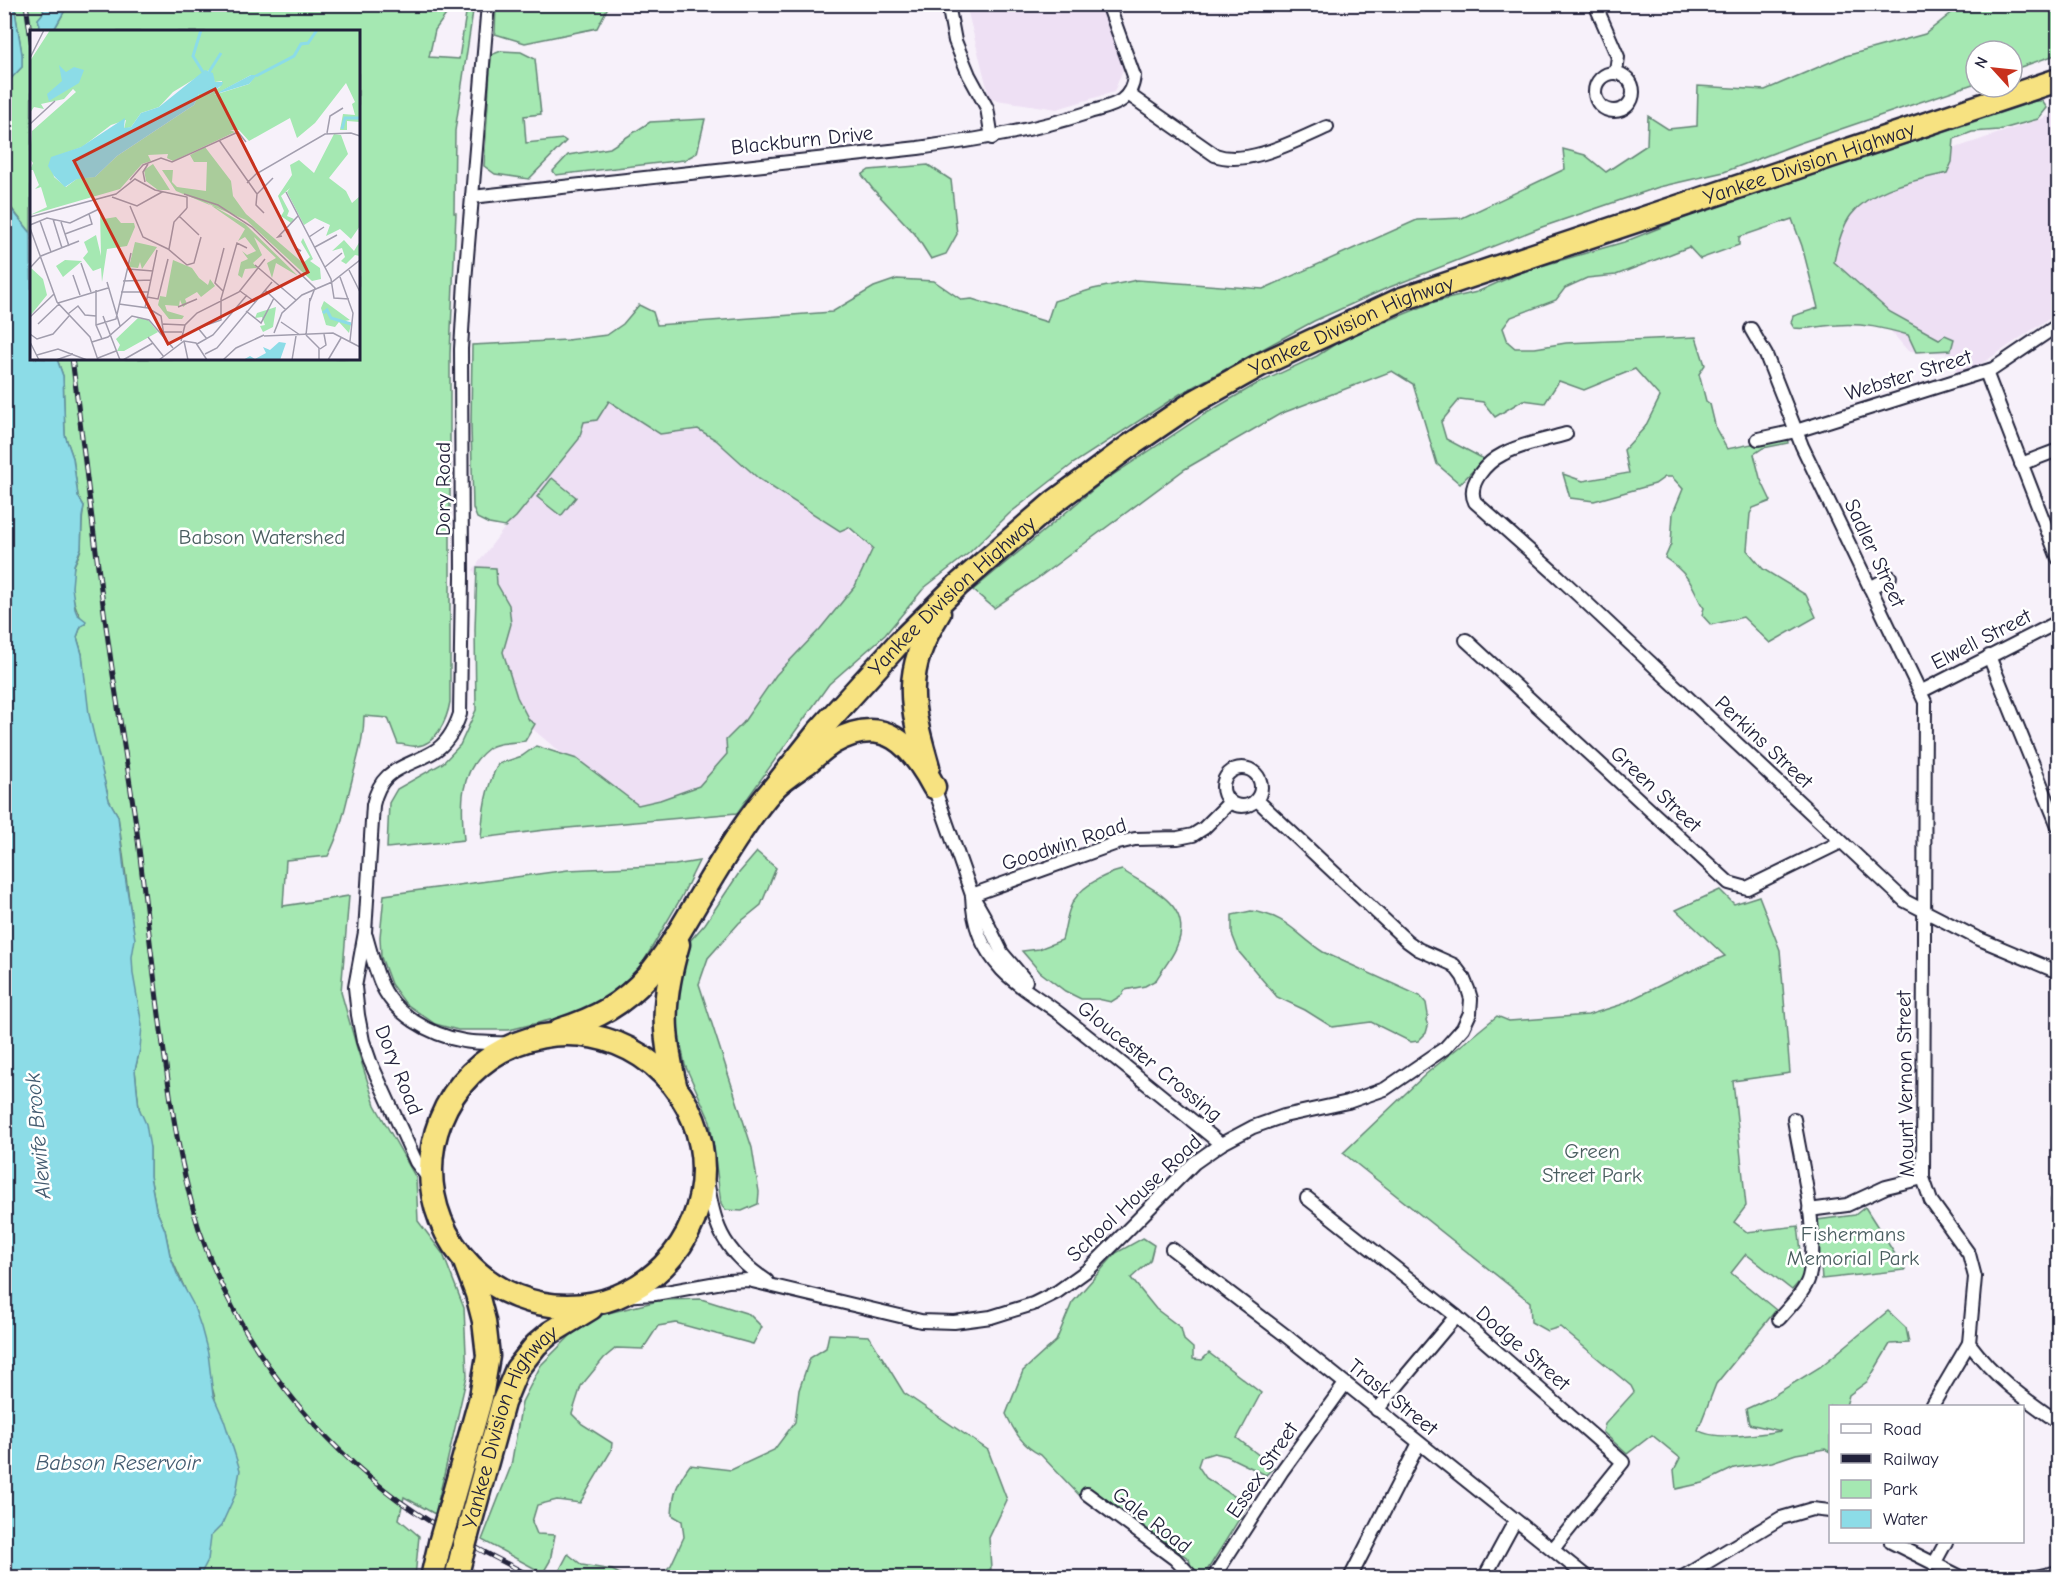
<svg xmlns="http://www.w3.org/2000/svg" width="2063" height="1582" font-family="'Comic Neue',sans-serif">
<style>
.built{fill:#eee0f4}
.green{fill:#a5e8b2;stroke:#648576;stroke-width:1.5}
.water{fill:#8cdce7;stroke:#6292a2;stroke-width:1.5}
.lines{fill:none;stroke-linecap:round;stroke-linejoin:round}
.street-casing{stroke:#22223b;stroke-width:16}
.highway-casing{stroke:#22223b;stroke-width:27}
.street{stroke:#fff;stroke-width:12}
.highway{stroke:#f7e281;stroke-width:22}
.rail-casing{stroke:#22223b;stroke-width:5}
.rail{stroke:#fff;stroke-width:3;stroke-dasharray:9;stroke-linecap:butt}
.highway-bridge-casing{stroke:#22223b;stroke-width:27;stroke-linecap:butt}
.highway-bridge{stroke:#f7e281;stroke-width:22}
.labels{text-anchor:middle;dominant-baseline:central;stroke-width:5;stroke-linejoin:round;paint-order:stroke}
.street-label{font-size:21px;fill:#22223b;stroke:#fff}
.park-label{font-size:21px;fill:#495d5f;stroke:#fff}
.water-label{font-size:22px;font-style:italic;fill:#425a6f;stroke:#fff}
.inset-river{fill:none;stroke:#8cdce7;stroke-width:3}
.inset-road{fill:none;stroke:#a29eae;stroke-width:1.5}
.view{fill:#c8321e;fill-opacity:0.15;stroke:#c8321e;stroke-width:3}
.inset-edge{fill:none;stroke:#22223b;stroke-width:3}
</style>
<rect width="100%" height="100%" fill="#f7f1fa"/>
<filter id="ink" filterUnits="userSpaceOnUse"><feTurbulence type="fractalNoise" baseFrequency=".0167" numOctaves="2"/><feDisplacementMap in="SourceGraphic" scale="12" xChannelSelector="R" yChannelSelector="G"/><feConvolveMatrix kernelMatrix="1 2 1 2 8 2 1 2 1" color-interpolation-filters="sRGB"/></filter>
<g filter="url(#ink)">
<g class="built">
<polygon points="966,5 1101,5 1125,64 1114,92 1057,109 990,99"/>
<polygon points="2058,113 2058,313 1978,366 1957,373 1950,353 1908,351 1882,321 1846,323 1819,206 1947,151"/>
<polygon points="599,401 705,424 883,556 702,794 632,813 516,715 501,646 505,617 473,570"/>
</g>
<g class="green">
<polygon points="14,5 44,5 43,13 38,20 40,26 38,31 32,32 31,233 5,200 4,85 22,67 22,54"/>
<path d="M68,5H453L435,30L429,57L459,59L466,13L473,11L455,131L454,213H456L450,354V702C447,719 437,744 417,746C410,747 405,744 398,744L388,718L364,716C364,739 357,759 352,780C345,807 341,831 328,856L286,860L283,906L349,896L341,992L357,1048L375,1105L416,1178L418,1221L443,1254L464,1308L467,1376L435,1514L404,1497L399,1519L419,1536L415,1577H198L215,1398L185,1289L170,1255L165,1230L156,1209L150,1176V1148L139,1108L135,1070L140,1049L128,931L133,930L118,816L109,800L88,714L82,654L77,637L81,626L85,624C73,608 68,586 74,566C76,560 80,555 81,548C82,534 81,520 84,506L78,496L73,458L65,435L63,376L57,359L358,358V32H53Z"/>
<polygon points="496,5 496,4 609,5 597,28 525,43 495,34"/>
<path d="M1959,5H2058V54L2012,70V51H1976V83L1797,144L1724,172L1659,187L1542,227L1385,289L1314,321L1180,394L1074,463L1010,513L969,553L924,588L885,635L829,684L737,813L545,830L481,838C483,810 485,790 498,764L522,756L536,746L577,759L638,805L660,800L699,786L727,754L726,740L743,723L776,675L820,629L855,586L873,548L849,527L840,531L759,479L716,440L698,429L660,434L609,401L597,420L584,422L579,439L516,517L505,527L489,524L477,518L473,508L471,426L472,345L567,340L607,335L623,324L639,305L653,312L657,325L832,312L874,287L897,279L934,281L962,300L972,299L1047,322L1054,301L1093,289L1137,280L1263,289L1417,220L1462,218L1565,169L1563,149L1585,155L1606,172L1647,145L1648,116L1668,129L1697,126L1698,86L1765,90L1842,57L1925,34L1959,7Z"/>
<polygon points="501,51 521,52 535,59 541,114 524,116 526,143 563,139 566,141 529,179 495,174 484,166 491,55"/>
<path d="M2032,101H2042L2047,108L2038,119L1999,130L1972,132L1954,139L1952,162L1947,173C1915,181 1873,187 1851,215C1842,227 1837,247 1834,262L1890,312L1939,339L1945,335L1954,339L1951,350L1916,352L1908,335C1884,328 1862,323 1837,325C1821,325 1811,330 1794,328L1791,323L1793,316L1818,308L1802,246L1792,219L1739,237V245L1700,259L1689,247L1616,275L1587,278L1565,288L1556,300L1511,317L1503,328L1508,342L1515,348H1535L1566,343L1696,337L1705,365L1699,374L1706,401L1710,404L1716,429L1727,449L1787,437L1788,443L1763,448L1754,454L1760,478L1771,501L1753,508L1750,514L1747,550L1763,569L1806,595L1816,617L1770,643L1743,617L1711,625L1702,615L1704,608C1699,602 1698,597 1695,591C1688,576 1678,567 1665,558L1671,544L1673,513L1683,489L1672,477H1665L1655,484L1594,501L1570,498L1563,474L1583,481L1629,473L1624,450L1645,427L1660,397L1635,369L1584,390L1559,381L1545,403L1523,400L1495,417L1483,402L1460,399L1441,422L1446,439L1484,459L1460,484L1437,464L1413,384L1392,371L1280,414L1185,469L1038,578L994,608L973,590L1101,483L1205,414L1255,385L1317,356L1343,339L1434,302L1477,292L1524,271L1624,242L1717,205L1776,187L1833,164L1923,139L1970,119Z"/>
<polygon points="705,119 697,153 684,160 556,175 553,171 568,155 610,148 650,122"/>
<polygon points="928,165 951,180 957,234 946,254 931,259 915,234 872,188 862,175 869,170"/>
<polygon points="552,478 576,497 561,516 537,497"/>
<path d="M477,567L496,568L497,584L509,605L511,624L503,652L517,697L529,720L535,724L525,741C514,743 496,742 488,749C458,772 461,807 464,840L387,848L389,803L397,789L443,763L460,745L476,710L475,629Z"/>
<polygon points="757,852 776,868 761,905 739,923 708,958 699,984 752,1148 759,1192 758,1204 742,1211 725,1210 721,1203 710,1121 685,1065 675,1016 677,979 689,942 705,924 739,873"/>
<polygon points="699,861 681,898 641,966 619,991 600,1003 574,1014 509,1030 458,1030 435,1024 405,1003 391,984 381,957 380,937 384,895 568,870 675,865"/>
<path d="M1122,870C1150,889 1196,905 1176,948C1172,958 1162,970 1156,980L1145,986L1125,990L1122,995L1111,1002L1098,999H1081L1065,991L1040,972L1022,951L1039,949L1062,940C1065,930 1066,918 1070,908C1077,888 1102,875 1122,870Z"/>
<path d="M1720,890L1734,904L1759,896L1780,950L1790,1073L1733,1081L1746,1206L1734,1222L1747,1232L1798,1226L1804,1276L1792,1290L1746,1254L1731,1273L1776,1310L1716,1384L1698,1430C1714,1441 1762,1434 1781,1431L1749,1424L1746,1409L1768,1399L1820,1367L1888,1311L1906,1328L1909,1343L1890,1344L1868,1381L1849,1395L1846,1406H1830V1452L1825,1449L1796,1454L1772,1462L1734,1468L1703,1483L1676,1489L1674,1470L1680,1458L1652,1435L1627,1454L1603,1432L1605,1424L1634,1392L1631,1386L1560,1327L1547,1331L1531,1322L1530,1302L1343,1153L1426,1074L1497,1016L1509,1021L1588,1015L1620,1005L1675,978L1725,956L1676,910Z"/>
<path d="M1251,911C1288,916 1295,934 1323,952L1420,996L1426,1003L1428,1015L1426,1020L1428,1026L1426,1033L1418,1041L1411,1042L1371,1022L1332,1027L1305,1010L1277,997L1239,952L1232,934V915Z"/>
<polygon points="1865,1207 1905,1270 1822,1279 1817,1220 1855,1215"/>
<path d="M1143,1238L1154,1245L1150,1261L1131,1278L1156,1309L1181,1328L1184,1340L1193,1348V1359L1202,1360L1209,1353L1261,1393L1237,1438L1274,1467L1266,1475L1227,1456L1214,1453L1201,1457L1198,1466L1206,1478L1248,1505L1203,1577C1193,1577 1191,1567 1189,1559L1089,1487L1080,1496L1041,1455C1023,1447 1014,1431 1006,1414L1023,1371L1056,1341L1072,1303L1116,1253Z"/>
<polygon points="701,1299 749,1314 762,1327 753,1344 676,1323 658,1326 643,1349 616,1348 604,1358 581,1386 572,1414 582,1424 612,1443 611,1451 580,1503 557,1500 537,1505 532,1522 537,1534 555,1535 550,1561 543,1573 482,1540 511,1466 522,1402 541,1365 570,1336 596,1316 662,1300"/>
<path d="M829,1334L869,1336L904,1393L988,1450L1007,1500L989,1538L991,1569L975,1578L659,1577L671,1565L684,1537L682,1521L672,1515C673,1493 677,1483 690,1465L731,1470L774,1450L795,1422L799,1390L810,1358L826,1348Z"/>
<polygon points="568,1554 582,1565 612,1570 626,1577 556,1577"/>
</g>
<g class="water">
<polygon points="5,4 14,5 22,54 22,67 5,85"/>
<polygon points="44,5 68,5 53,31 38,31 40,26 38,19 43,13"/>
<polygon points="4,200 31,233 32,358 57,359 63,376 65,435 73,458 78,496 84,506 82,517 81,548 74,565 72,587 75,609 77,614 86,621 85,624 81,626 77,637 82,654 89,714 109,800 118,816 124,870 135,939 132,957 133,974 142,1025 140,1049 135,1070 139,1108 146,1124 150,1148 150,1176 156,1209 165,1230 170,1255 177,1274 193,1304 201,1327 208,1353 213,1395 224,1420 240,1470 236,1493 221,1526 211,1536 208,1560 199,1577 5,1577"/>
</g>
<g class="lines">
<defs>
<g id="street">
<polyline points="948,4 955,41 969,75 987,108 992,138"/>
<polyline points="1595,4 1618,57 1616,71"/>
<circle cx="1614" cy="92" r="19"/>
<path d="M1128,94L1215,155C1248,167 1297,140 1327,127"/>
<path d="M472,197L918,148C975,140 1032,131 1087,113C1098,109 1113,107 1122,100C1130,94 1133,86 1134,76L1108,4"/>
<path d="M1751,329L1766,355L1802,446L1925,702L1923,1178L1931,1201L1969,1254L1975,1277L1969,1343C1995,1378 2022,1397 2058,1422"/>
<polyline points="1986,372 2058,558"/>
<path d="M1566,434C1546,440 1521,444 1503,454C1487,462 1466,484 1475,502L1559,577L1905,901L1977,938L2058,972"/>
<polyline points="1758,439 1796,431 1993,369 2058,325"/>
<polyline points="2021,464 2058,450"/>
<polyline points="1870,588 1890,577"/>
<polyline points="1466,640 1729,883 1747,888 1841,842"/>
<polyline points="1989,656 2058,826"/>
<polyline points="1920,692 2058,622"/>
<circle cx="1242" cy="787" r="19"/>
<polyline points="934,787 972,895 984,916 1002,953 1026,981"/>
<path d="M972,895C973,925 981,947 1002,970C1019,988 1041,999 1060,1014C1114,1057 1167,1100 1221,1144"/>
<polyline points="972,895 1114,844 1135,839 1178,838 1193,835 1204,828 1230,802"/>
<path d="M366,936C370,950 374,966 380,981C393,1014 430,1035 464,1041C481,1044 498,1042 515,1044"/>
<path d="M703,1157C714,1217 713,1245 767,1281"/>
<path d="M429,1179L416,1162L370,1061L363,1041L358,1015L355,987L365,932L373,805C381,767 404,769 433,752C447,744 455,729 460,714L462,577L461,349L465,281L488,4"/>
<polyline points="1307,1198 1456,1316 1623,1462 1553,1549"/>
<polyline points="2058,1201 2058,1236"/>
<polyline points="1809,1210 1847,1205 1886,1187 1923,1178"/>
<polyline points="1172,1249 1285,1335 1588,1578"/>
<polyline points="620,1296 655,1294 728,1281 748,1280 921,1321 954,1322 991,1317 1033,1304 1057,1292 1089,1269 1194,1163 1221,1144 1253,1127 1284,1116 1348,1102 1385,1089 1445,1048 1463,1028 1470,1013 1471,999 1468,989 1463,977 1454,965 1418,949 1407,941 1257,800"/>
<path d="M1779,1319C1789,1307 1805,1292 1809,1277C1820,1233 1801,1164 1794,1119"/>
<polyline points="1932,1406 1969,1343"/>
<polyline points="1377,1410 1456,1316"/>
<polyline points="1087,1494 1175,1559 1193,1578"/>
<polyline points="1891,1542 1963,1578"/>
<polyline points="1934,1564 1946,1542"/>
<polyline points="1213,1578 1282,1471 1345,1384"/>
<polyline points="1350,1578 1419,1443"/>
<polyline points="1484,1578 1515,1521"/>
<polyline points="1681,1578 1781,1518 1812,1509 1830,1511"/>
<polyline points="2031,1578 2058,1572"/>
</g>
<g id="highway">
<path d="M928,767C910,704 902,673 939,613"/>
<path id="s1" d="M773,789L819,731L898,644L958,585L1054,502L1128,447L1194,402L1260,365L1402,299L2058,80"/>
<path d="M560,1030C597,1018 622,1005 648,976C670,950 686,920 703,892C722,860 748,817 772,790C782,779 797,770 808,762C817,755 825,747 834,742C884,714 911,744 934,787"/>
<circle cx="567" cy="1170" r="136"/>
<path d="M675,1085C662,1029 662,1000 678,944"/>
<polyline points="446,1522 481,1397 488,1356 484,1321 477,1294 465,1262"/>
<path id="s2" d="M467,1535L503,1403L517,1369L536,1345L550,1333L591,1308"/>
<polyline points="432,1578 440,1543"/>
<polyline points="456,1578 462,1554"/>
</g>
</defs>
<use href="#street" class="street-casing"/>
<use href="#highway" class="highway-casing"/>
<use href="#street" class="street"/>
<use href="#highway" class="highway"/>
<defs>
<g id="rail">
<polyline points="26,4 32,47"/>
<path d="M72,358C84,450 94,542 107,633C116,700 128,766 137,832C147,912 155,993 167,1073C174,1125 183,1178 199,1229C233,1331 301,1424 385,1490C430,1526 484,1552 535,1578"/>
</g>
</defs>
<use href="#rail" class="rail-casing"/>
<use href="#rail" class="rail"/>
<defs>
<g id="highway-bridge">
<polyline points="440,1543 446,1522"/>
<polyline points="462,1554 467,1535"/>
</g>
</defs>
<use href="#highway-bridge" class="highway-bridge-casing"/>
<use href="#highway-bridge" class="highway-bridge"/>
</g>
</g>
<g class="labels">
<g class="street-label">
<text transform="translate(802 140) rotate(-6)">Blackburn Drive</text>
<text stroke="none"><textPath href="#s1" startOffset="1236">Yankee Division Highway</textPath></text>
<text stroke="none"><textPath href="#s1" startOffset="750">Yankee Division Highway</textPath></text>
<text transform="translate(1908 375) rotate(-17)">Webster Street</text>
<text transform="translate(443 489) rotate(-90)">Dory Road</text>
<text transform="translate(1875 553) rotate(65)">Sadler Street</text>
<text stroke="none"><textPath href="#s1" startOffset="264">Yankee Division Highway</textPath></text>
<text transform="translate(1981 639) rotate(-27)">Elwell Street</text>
<text transform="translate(1764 742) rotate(43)">Perkins Street</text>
<text transform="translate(1656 789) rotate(43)">Green Street</text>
<text transform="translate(1064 844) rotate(-18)">Goodwin Road</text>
<text transform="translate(1150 1061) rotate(39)">Gloucester Crossing</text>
<text transform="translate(399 1070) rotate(68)">Dory Road</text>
<text transform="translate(1905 1084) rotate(-91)">Mount Vernon Street</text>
<text transform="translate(1134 1198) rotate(-43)">School House Road</text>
<text transform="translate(1523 1348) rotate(41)">Dodge Street</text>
<text transform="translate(1393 1397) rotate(39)">Trask Street</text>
<text stroke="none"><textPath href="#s2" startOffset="118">Yankee Division Highway</textPath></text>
<text transform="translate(1262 1470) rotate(-56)">Essex Street</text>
<text transform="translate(1152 1520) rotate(38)">Gale Road</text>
</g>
<g class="park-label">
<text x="262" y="537">Babson Watershed</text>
<text x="1592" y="1151">Green<tspan x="1592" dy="24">Street Park</tspan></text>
<text x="1853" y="1234">Fishermans<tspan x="1853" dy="24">Memorial Park</tspan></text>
</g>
<g class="water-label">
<text transform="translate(38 1136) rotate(-95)">Alewife Brook</text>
<text x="118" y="1463">Babson Reservoir</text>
</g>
</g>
<g transform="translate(30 30)">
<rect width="330" height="330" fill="#f7f1fa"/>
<path d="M20,0H330V92L317,91V100H310L313,84L325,85L322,74L325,72L316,53L285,93L267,108L260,88L219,111L209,100H200L205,102L143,131L137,128L138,124L118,125L121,131L112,134L90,159L0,185L17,177L11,157L5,159L9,155L3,140H0L3,133L0,129L2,101L46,62L43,59L34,69L11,74L14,79L4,77L0,83V31ZM179,40L185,52L192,51L190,57L180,64H169L164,75L87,126L65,147L48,148L36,157L24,147L21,128L52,117L81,95L96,90L94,99L101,97L111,83L129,77L143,62ZM221,45H226L219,54L184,65ZM304,104L311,105L318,124L299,148L316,161L322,173L330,166V196L321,209L310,199L296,206L300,195L285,188L274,195L257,162L260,158L251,166L259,181L257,186L264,189L261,193L251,186L254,181L248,166L262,145L260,135L269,130L284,143ZM175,117L201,151L203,166L216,184L273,233L280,227L271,212L273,208L283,229L280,231L290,238L291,249L282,251L216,190L146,161L132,140H143L142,152L147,157L176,161L177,132H164L160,125ZM123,134L133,149L140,160H128L116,151L114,140ZM176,172L215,194L268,246L246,233L242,248L237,233L246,228L224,207L232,225L223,233L227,238L215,239L212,248L208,245L211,232L218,229L212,221L217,225L226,221L215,207L208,211L215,199ZM70,180L74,189L86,187L91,193H104L105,197L97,216L77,219L72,252L71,238L63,241L53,228L58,222L54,212L66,205L71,226ZM314,210L324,221L330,211V226L325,225L316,234L311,231L315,227L312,218L302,221ZM105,212L127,217L112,239L110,232L108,238L99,237ZM35,230L52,231L33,247L26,236ZM143,230L162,238L169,248L178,255L180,249L185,256L171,267L167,262L155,269L157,274L153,277L150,270L149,276L135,275L137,281L154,286L152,289H139L128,275L130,266L136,267ZM1,238L13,249L17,265L0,286ZM294,271L320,290L315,291L321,294L319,303L309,292L305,297L296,295L291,278ZM246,277L243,297L233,302L230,296L235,295L232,287L225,288L227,283ZM108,288L118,290L128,302L94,321H87L90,315L86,309Z" fill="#a5e8b2" fill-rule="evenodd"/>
<path d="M29,35L36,42L44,37L54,40L49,53L19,71L17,64L32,51ZM175,40L183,43L185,52H193L192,55L180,64H169L164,75L87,126L65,147L47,149L35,157L24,146L18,136L21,127L51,117L95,88L94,98L101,97L111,83L129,77ZM221,45H227L219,54L183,65ZM249,312L256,313L250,330H213L220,326L225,329L236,323L233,317L240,320Z" fill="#8cdce7"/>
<path class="inset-river" d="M171,0L163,26L173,42M179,42L191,23M226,46L264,26L271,14L278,13L287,0M312,99L315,88H330M293,283L297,280L301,288L321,294"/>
<path class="inset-road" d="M0,28L14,0M0,94L25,71M297,103L300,86L313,78M189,110L227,164M100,150L113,135L131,128L142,132L208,102L216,112M115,152L113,142L118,134M217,153L226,144L295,104L321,103L330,106M256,162L301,249L304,268L319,269M154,164L188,175L222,197L285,258L280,271M82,167L107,176L132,162M100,176L113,207L138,219L157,235L164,233L171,207M234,183L226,175L227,164L243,148M149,186L169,205M0,187L86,164L105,149L125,160L157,167V178M23,189L32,218M10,191L21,222M31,192L39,216M0,195L17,188L40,193L69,179M0,198L27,272L60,307L68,330M258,199L266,218L271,221L268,220M35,204L62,194L59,184M252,206L248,207L268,186M279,207L294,197M285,217L307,205M139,219L144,192L157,178M51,233L61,262M225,235L266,270M295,237L312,223M0,238L11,226L49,211M98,239L123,241M319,240L330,262M43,245L50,265M310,247L323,283L320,311M93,251L121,250M77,252L90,296M66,260V295L72,309M235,260L256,280M193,261L185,253L194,218M210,261L225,272M91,262H118M117,267L128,269L138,229M28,273L78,258M89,274L118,278L131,286L134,306M148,277L167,269M115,278L127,220M216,281L231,293L244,268M38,284L48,276L55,285L66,286M73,286L90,330M0,287L24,264M251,292L270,305M8,294L29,274M133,294L155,295M66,295L86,289L101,223M133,302H152M244,303L252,283L272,265L302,252L330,230M0,304L7,309L23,304L39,286M276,305L289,318V330M276,305L280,268M234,306L303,303L330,317M118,307L134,327M177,309L168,298L191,290V269L207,213L217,218M151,311L155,295L167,283L209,262L235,229M154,311L158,330M0,312L9,330M62,312L78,307L102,286L119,290L143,318M167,314L183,305L217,265M290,319L296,315L294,304M175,324L187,318L242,252M7,325L28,319L57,330M68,328L86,321M26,330L43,324M93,330L123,313M129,330L154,311L166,313L177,330M193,330L206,318L234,305M262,330L266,306M298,330L311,308"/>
<path class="view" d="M185,59L278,242L138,314L44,131Z"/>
<rect width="330" height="330" class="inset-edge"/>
</g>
<rect width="2063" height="1582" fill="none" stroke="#fff" stroke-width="24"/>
<rect x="12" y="12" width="2039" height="1558" fill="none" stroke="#22223b" stroke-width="2" filter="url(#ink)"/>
<rect x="1829" y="1405" width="195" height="138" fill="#ffffff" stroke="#a7a7b1" stroke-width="1.5"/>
<rect x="1841" y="1424" width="30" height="9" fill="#ffffff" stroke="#a7a7b1" stroke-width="1.5"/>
<text x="1883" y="1435" font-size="18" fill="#22223b">Road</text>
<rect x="1841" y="1454" width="30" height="9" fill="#22223b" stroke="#a7a7b1" stroke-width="1.5"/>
<text x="1883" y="1465" font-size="18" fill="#22223b">Railway</text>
<rect x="1841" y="1480" width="30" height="18" fill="#a5e8b2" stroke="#a7a7b1" stroke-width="1.5"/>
<text x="1883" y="1495" font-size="18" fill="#22223b">Park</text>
<rect x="1841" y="1510" width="30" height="18" fill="#8cdce7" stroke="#a7a7b1" stroke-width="1.5"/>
<text x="1883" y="1525" font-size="18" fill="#22223b">Water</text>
<g transform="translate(1994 69) rotate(297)"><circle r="28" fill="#ffffff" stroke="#a7a7b1" stroke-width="1.5"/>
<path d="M0-4.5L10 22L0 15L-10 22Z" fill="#c8321e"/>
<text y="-9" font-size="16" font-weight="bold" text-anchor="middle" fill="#22223b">N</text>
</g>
</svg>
